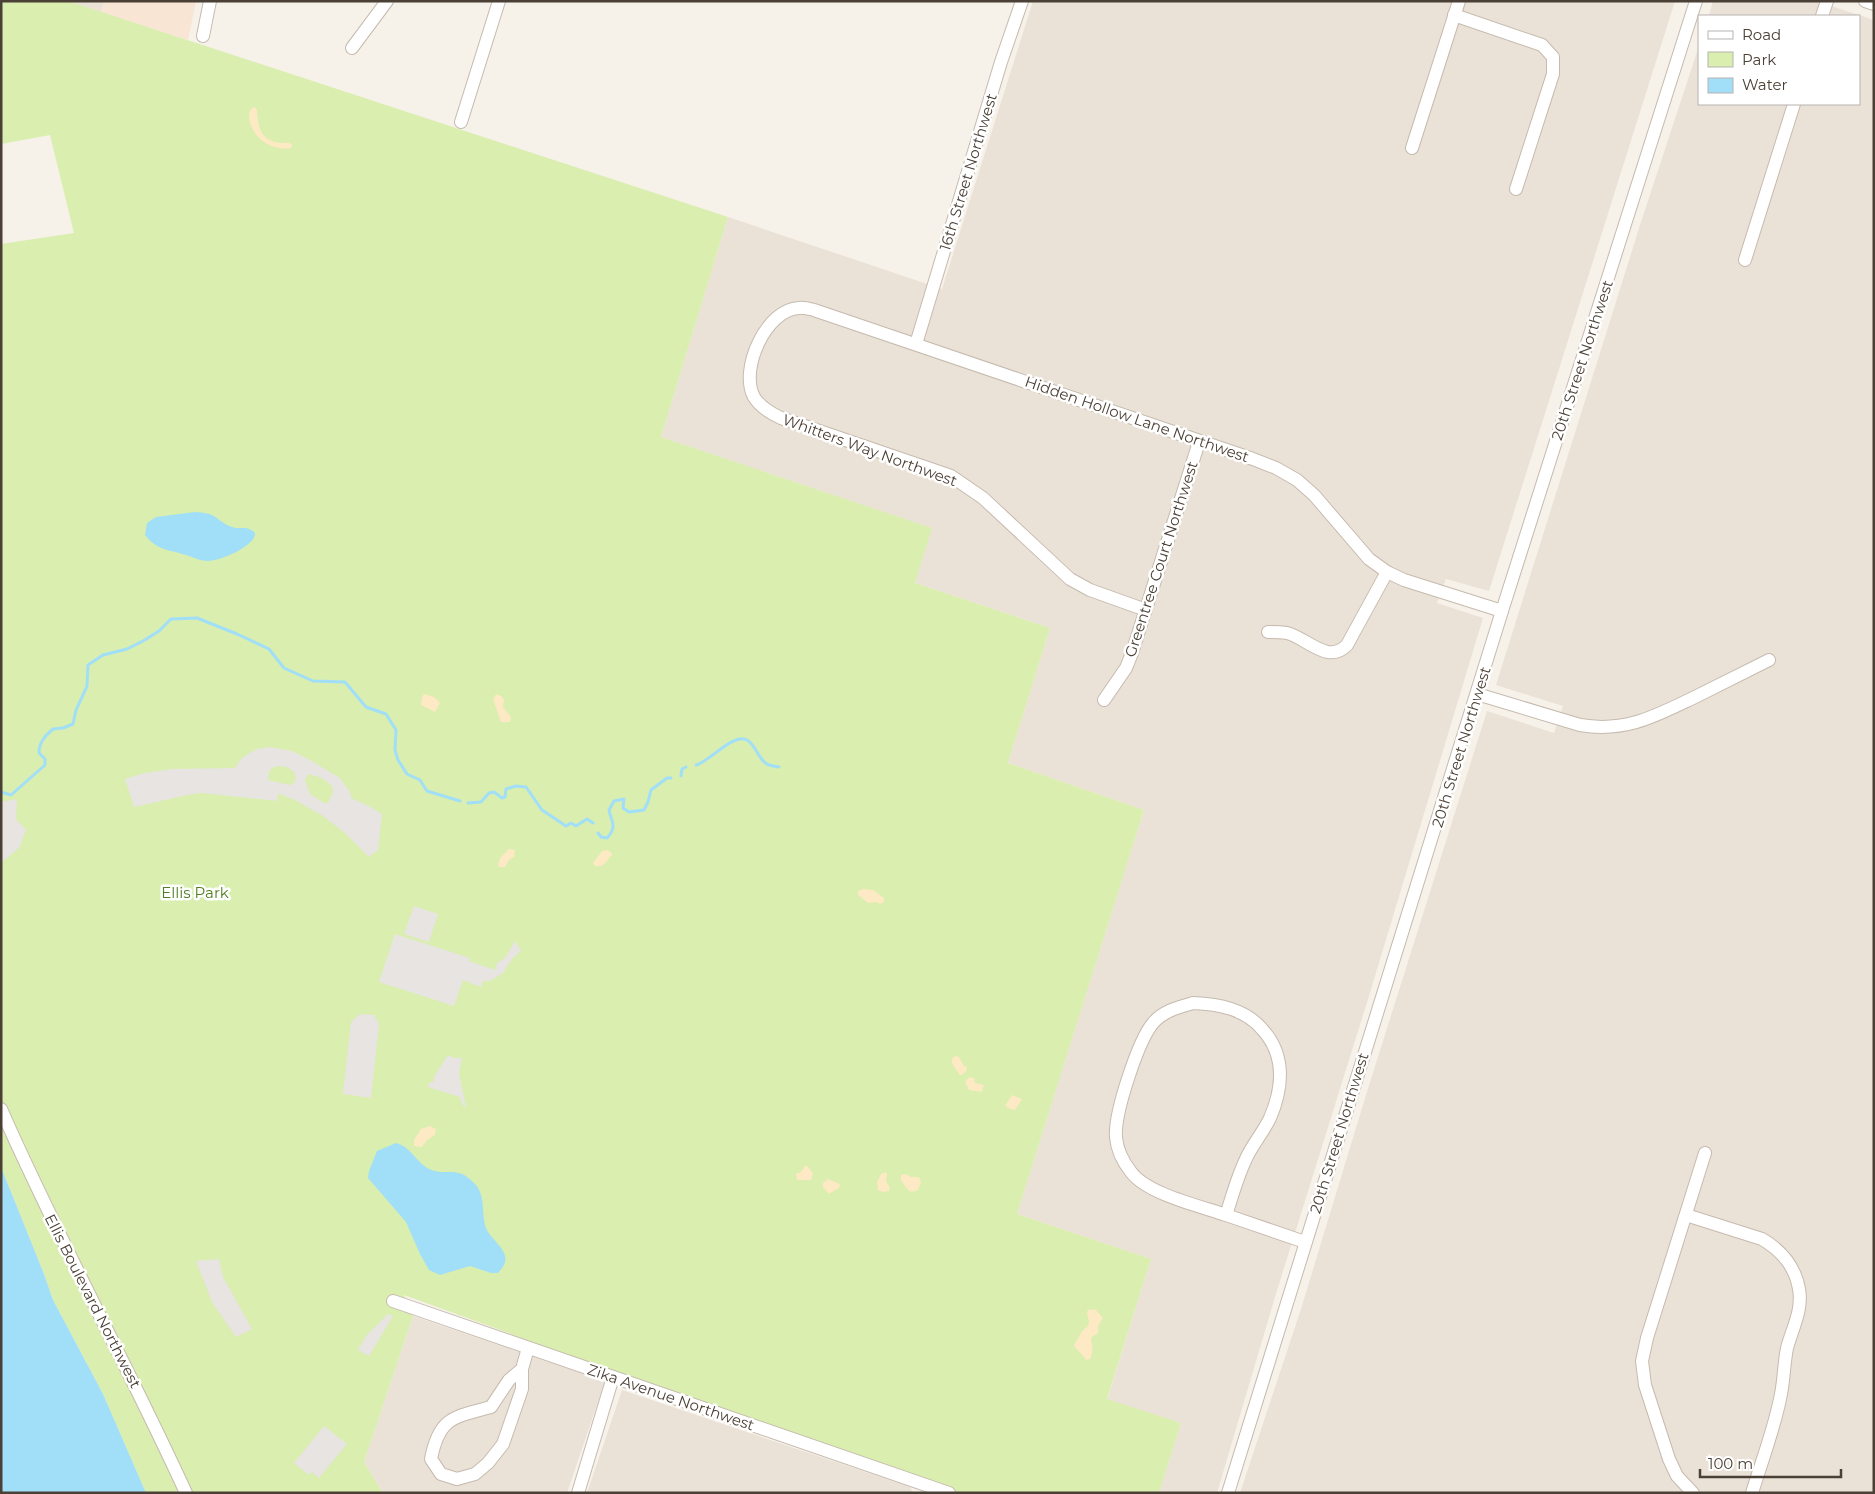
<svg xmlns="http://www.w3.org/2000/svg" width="1875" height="1494" font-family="Montserrat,sans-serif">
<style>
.residential{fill:#ebe2d7}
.commercial{fill:#f9e5d3}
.green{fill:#d9eeaf}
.sand{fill:#fde9c3}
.parking{fill:#e7e4e1;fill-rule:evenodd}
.water{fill:#a1dff8}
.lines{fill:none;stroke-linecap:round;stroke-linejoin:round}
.stream{stroke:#a1dff8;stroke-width:3}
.minor-casing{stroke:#c6baae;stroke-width:14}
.minor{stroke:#fff;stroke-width:12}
.labels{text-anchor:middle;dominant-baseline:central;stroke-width:5;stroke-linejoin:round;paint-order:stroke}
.street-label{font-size:15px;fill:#4b4036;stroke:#fff}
.park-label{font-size:15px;fill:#517e21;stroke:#fff}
</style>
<rect width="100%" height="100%" fill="#f6f1e9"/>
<g class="residential">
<polygon points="68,1 104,1 101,12"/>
<polygon points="1033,1 1675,1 1489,591 1446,579 1437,603 1483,618 1369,996 1275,1297 1217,1493 1159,1493 1181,1423 1107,1400 1151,1259 1017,1214 1144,810 1008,763 1050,628 915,583 931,528 661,437 728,217 942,289"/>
<polygon points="1713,1 1816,1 1874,20 1874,1493 1240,1493 1301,1309 1366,1095 1487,711 1554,733 1563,706 1496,685 1641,222 1699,46 1699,104 1859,104 1859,16 1709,16"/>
<polygon points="413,1316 605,1381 567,1493 383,1493 364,1462"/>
<polygon points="622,1390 910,1487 913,1493 587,1493"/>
</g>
<polygon class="commercial" points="104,1 196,1 188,40 101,12"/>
<polygon class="green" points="1,1 68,1 728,217 661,437 932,528 915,583 1050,628 1008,763 1144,810 1017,1214 1151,1259 1107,1399 1181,1423 1159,1493 930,1493 931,1487 404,1295 413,1316 364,1462 383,1493 146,1493 103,1394 53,1300 44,1274 1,1167 1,244 74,233 50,135 1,144"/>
<g class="sand">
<path d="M255,107L257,110C258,127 260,140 280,143C285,143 288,142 292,144L291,148C273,151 256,141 250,123C249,117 248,113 252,108Z"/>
<polygon points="424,694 434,697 440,703 435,712 421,705 422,697"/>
<polygon points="496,694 501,696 504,699 503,707 511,717 510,722 501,722 493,699"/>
<polygon points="509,849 515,850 514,857 509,860 505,867 499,867 498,865 500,858"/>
<path d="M607,850L611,852L612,855C606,861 604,868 595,866L593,863C596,858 599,856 602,851Z"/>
<polygon points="863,889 873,890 884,898 884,902 880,904 877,902 868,903 858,895 858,891"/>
<polygon points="955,1056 959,1057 964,1066 967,1067 966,1072 961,1075 959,1074 952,1063 952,1059"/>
<polygon points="969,1077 974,1078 975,1083 984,1085 982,1092 969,1090 965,1082"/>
<polygon points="1012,1095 1022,1099 1015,1110 1010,1109 1005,1106"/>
<polygon points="430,1126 436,1129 435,1135 427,1140 422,1147 414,1146 414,1140 421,1129"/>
<polygon points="805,1166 807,1166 813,1173 811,1180 797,1180 796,1174 801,1172"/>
<polygon points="886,1172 887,1174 886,1181 890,1188 889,1191 883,1192 878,1190 877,1182 881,1174"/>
<path d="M906,1174L911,1177H919L921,1182L918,1190C910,1193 910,1192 905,1186C902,1181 900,1182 901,1175Z"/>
<polygon points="828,1179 840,1184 839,1188 829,1194 823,1187 823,1183"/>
<path d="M1095,1309L1103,1318L1098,1326V1333L1092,1337L1091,1340C1093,1347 1093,1352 1090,1359L1086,1360C1082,1353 1076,1350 1074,1345L1082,1331L1088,1326L1089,1322L1087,1312L1088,1310Z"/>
</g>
<g class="parking">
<path d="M270,747L292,751L310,760L340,778L350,792L351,798L367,805L382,814L378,850L369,857L345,833L323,816L295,800L280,794H278L277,801L202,793L192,794L134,807L125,779L144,773L173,769L235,768L241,759L248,754L257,749ZM278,766L287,767L294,772L296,778L293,784L290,785L268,780L269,772L272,768ZM308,774L322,778L332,786L333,792L328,803H324L310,794L305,780Z"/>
<polygon points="17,799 16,819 26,830 19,848 1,863 1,802"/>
<polygon points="414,906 438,914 429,942 404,934"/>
<polygon points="395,934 470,958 469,961 495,970 497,963 505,958 515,941 521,951 512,959 503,973 490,981 483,981 481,987 463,980 454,1006 379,982"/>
<polygon points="360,1014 374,1015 379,1024 371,1098 343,1094 351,1022"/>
<polygon points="448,1055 454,1058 462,1058 459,1074 466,1107 463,1106 460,1097 428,1087 428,1084 434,1081 434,1077"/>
<polygon points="219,1259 223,1277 252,1329 236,1337 212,1302 196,1261"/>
<polygon points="388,1314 393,1316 369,1356 358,1350 366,1336"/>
<polygon points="324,1426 347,1444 319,1478 312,1472 309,1475 294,1463"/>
</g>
<g class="water">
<path d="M195,512C219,513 214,520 232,527C240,530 247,525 255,533C256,546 220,561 208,561C200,561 193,557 186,555C167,549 158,551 145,535L147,523L156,517Z"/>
<path d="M396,1143C410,1146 416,1162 429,1169C446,1177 457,1164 475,1184C486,1196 481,1213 486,1228C490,1238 503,1246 505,1256C507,1263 502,1268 498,1273H491L470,1266L440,1275L429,1270L420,1254L406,1222L368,1178L369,1171L377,1151Z"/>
<polygon points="1,1167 44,1274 53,1300 103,1394 146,1493 1,1493"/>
</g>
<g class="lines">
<g class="stream">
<path d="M696,765C709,762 734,732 747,740C756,745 758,759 767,764C770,766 775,766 779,767"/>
<polyline points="681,776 682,769 686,767"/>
<path d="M1,792L11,795L45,765V759L39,753C39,742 45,736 53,729L63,728L73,724L76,710L87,686L88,665L103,655L127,649L143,641L159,631L171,619L197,618L237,634L269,649L284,668L313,681L345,682L366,707L386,714L396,730L395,750L398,760L407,774L420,780L427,791L460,801"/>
<polyline points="468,803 481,802 489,793 494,792 502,798 505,797 506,789 516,786 526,787 542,810 566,826 571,823 576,826 587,819 593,823"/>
<path d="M598,833L601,837L607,838C618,826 611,821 609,810L614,801L624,799L623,808L629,812L644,810L648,802L651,790L667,778H671"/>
</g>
<defs>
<g id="minor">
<polyline points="1865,1 1874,4"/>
<polyline points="1454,15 1542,45 1553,57 1553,74 1516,189"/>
<polyline points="1822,16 1827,1"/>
<polyline points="203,36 210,1"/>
<polyline points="352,48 387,1"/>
<polyline points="461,122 499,1"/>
<polyline points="1412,148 1459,1"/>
<polyline points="1745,260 1794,104"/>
<polyline points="916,344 1001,62 1022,1"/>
<path d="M1146,610L1090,590L1070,579L983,498L951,476L781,418C770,413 760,407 754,397C739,370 766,309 799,308C804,307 810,309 814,310L1253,459L1276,468L1297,480L1314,495L1369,559L1387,572L1404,580L1502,611"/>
<path d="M1268,632C1274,632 1281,632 1287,633C1307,638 1328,665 1347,645L1387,572"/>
<path d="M1477,694L1580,725C1627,733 1657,715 1697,696C1721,684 1745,672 1769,660"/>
<polyline points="1104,700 1126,668 1132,653 1199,442"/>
<path d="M1193,1003C1219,1004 1245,1009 1262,1029C1286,1055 1283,1088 1270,1118C1263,1133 1251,1146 1245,1161C1237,1178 1232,1197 1226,1215C1200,1206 1147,1194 1131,1172C1123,1162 1117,1150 1116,1137C1114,1114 1138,1041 1153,1023C1163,1011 1179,1007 1193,1003Z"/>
<path d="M1,1109C58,1239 127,1364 186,1493"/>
<polyline points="1226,1215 1305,1242"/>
<path d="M1686,1215L1762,1239C1782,1251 1795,1266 1799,1289C1803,1310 1792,1329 1787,1348C1784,1363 1784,1379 1781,1394C1775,1427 1762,1460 1752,1493"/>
<polyline points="393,1301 949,1493"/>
<path d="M522,1369L509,1380L491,1407C454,1417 439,1417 431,1459L441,1474L457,1479L475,1474L488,1463L503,1444L522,1389V1369L528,1348"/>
<polyline points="578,1493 613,1377"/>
<polyline points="1228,1493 1502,611 1696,1"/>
<polyline points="1693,1493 1677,1476 1669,1459 1645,1385 1642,1361 1647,1338 1705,1153"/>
</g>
</defs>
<use href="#minor" class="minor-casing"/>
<use href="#minor" class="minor"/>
</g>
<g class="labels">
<g class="street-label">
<text transform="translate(968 172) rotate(-73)">16th Street Northwest</text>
<text transform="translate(1582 360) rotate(-72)">20th Street Northwest</text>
<text transform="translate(1137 419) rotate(19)">Hidden Hollow Lane Northwest</text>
<text transform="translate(870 450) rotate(20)">Whitters Way Northwest</text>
<text transform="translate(1161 559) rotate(-72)">Greentree Court Northwest</text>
<text transform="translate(1461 747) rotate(-73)">20th Street Northwest</text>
<text transform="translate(1339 1133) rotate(-73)">20th Street Northwest</text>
<text transform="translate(93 1301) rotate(63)">Ellis Boulevard Northwest</text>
<text transform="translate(671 1397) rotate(19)">Zika Avenue Northwest</text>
</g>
<g class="park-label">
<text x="195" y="892">Ellis Park</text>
</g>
</g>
<rect width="1875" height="1494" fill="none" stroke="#4b4036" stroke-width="5"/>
<rect x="1698" y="15" width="162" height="90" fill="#ffffff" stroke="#b7b3af"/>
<rect x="1708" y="31" width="25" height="8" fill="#ffffff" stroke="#b7b3af"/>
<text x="1742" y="40" font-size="15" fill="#4b4036">Road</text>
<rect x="1708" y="52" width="25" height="15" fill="#d9eeaf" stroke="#b7b3af"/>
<text x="1742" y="65" font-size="15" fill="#4b4036">Park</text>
<rect x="1708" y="78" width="25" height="15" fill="#a1dff8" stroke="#b7b3af"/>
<text x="1742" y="90" font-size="15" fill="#4b4036">Water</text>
<path d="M1700 1469v8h141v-8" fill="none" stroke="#4b4036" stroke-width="2.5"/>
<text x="1708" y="1469" font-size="15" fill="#4b4036" stroke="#ffffff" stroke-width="4" paint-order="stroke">100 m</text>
</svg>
